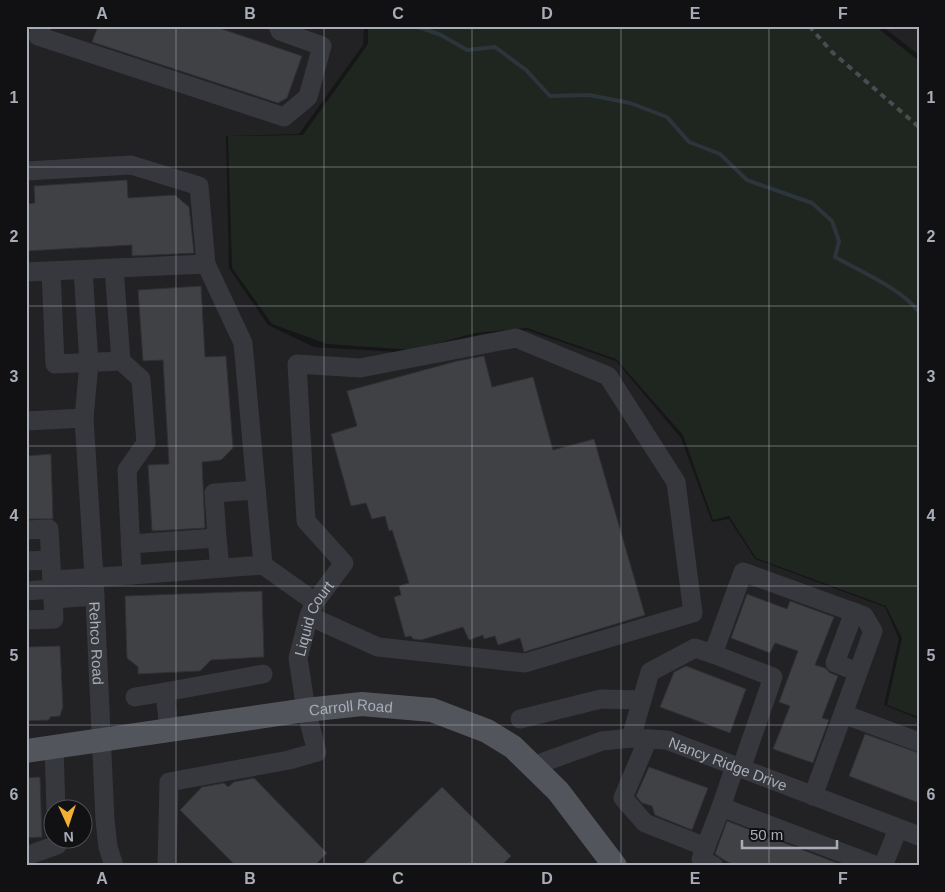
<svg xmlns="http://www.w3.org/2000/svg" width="945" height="892" font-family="Helvetica,sans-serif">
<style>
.built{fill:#222225;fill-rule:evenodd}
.green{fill:#1e261f}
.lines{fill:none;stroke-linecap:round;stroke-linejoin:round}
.stream{stroke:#2c353c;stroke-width:4}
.building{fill:#404145;stroke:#303034}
.minor{stroke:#37383d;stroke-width:19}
.major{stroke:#53555c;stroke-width:24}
.rail{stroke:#4a4c52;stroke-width:4;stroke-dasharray:6 5;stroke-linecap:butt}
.grid{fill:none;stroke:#a8adb8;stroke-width:1;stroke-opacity:0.55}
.labels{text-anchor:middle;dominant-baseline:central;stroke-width:4;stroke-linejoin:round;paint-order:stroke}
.street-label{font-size:15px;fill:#a8adb8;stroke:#111113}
.neatline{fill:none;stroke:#a8adb8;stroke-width:2}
.grid-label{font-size:16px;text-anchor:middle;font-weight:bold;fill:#a8adb8}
</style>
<rect width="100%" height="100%" fill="#161618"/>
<g class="built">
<path d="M26,26H364L363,45L299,134L226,136L229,268L268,325L314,347L414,353L482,334L527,330L616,361L681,438L712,522L729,519L755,559L885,607L899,639L884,705L919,719V866H26ZM52,810H82V840H52Z"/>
<polygon points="882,26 919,26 919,55"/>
</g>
<polygon class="green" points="368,26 875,26 919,61 919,717 887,705 902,638 886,606 756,558 729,516 713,520 683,435 616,359 527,328 475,333 413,350 327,344 272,324 232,268 228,136 303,135 368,44"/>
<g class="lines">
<path class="stream" d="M416,26L441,35L467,50L495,47L526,70L550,96L589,95L630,103L667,117L689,142L720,154L747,180L812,203L832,221L839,241L835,257C860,271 902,289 919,312"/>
</g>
<g class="building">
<polygon points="98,26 213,26 302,56 287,98 278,103 92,42"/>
<polygon points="127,180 128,198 175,195 189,207 194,253 132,256 132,245 26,251 26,204 35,203 34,186"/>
<polygon points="201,286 205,357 226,356 233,448 221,460 202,462 205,528 152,531 148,465 169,464 163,360 143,361 138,290"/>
<polygon points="484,356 492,387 533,377 553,450 594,439 645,615 524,652 520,638 498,645 495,636 484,639 483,635 469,640 463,627 421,640 413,639 411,636 405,637 394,597 401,595 399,586 409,583 392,530 389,531 385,516 372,519 366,503 351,506 331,434 357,426 347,391 457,361"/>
<polygon points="51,454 53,519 26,519 26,456"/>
<polygon points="262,591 264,657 211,660 200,671 138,674 138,667 127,658 125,596"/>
<polygon points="747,594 787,609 790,601 834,617 815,665 825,668 830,673 838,676 822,718 829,720 813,763 773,749 790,706 779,702 798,651 775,643 770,653 731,638"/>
<polygon points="60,646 63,708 62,709 60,716 50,717 49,720 26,721 26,647"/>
<polygon points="686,666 746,689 730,733 660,707 674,672"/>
<polygon points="865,734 919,753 919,803 849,776"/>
<polygon points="649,767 708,788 692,830 655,815 652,806 642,803 636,796"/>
<polygon points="40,777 42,837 26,838 26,778"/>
<polygon points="254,778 327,853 314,866 236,866 180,810 202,787 224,783 228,787 234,782"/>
<polygon points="442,787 511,856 501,866 361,866"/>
<polygon points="727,821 845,866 736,866 724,860 715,854"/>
</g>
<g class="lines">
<g class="minor">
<polyline points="42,26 38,36 284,117 308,97 322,46 280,31 278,26"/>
<polyline points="26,171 131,165 199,186 206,264 243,343 263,565 315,602"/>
<path id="s1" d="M83,270L89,363L84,418L94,577L105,820L108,847L114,866"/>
<polyline points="51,271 55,364 121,361 114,268"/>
<polyline points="26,272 206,264"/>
<polyline points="121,361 141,379 146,443 127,470 132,575 263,565"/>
<polyline points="26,421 84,418"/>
<polyline points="26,530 49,529 53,599"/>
<polyline points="217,538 214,493 256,490"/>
<polyline points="130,544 217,538 220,568"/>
<polyline points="26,561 50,560"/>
<polyline points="52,580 132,575"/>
<polyline points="26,591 52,589"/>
<polyline points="854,612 835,663 858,672"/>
<polyline points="26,620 54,619 53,599 95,596"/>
<polyline points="165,692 263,674"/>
<polyline points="135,697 165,692 169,730"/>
<polyline points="520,719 601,699 642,700"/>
<polyline points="631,738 650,672 695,648 713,654"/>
<polyline points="648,739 623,798 645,823 706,847"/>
<polyline points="54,747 56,810"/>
<path id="s2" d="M533,766L602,741L631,738L667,740L919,836"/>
<polyline points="735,766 721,807 877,866"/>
<polyline points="741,769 773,677 713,654 743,572 864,616 873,631 843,714"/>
<polyline points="813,796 843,714 919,742"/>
<polyline points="26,856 57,845 57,840"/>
<path id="s3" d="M167,866L169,782L289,760L317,752L306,710L298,658L309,616L315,602L344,563L306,521L297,364L360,368L516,338L608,376L676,482L693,613L525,663L378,647L309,616"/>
<polyline points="714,866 701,859 721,807"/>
<polyline points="883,866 898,829"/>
</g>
<path class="major" id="s4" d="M26,751L306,710L362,704L432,710L487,731L513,747L558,791L615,866"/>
<polyline class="rail" points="809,26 832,52 919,127"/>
</g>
<path class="grid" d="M176,26V866M324,26V866M472,26V866M621,26V866M769,26V866M26,167H919M26,306H919M26,446H919M26,586H919M26,725H919"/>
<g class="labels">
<g class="street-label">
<text stroke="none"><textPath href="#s3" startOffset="374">Liquid Court</textPath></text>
<text stroke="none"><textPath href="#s1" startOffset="374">Rehco Road</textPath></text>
<text stroke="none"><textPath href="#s4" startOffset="328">Carroll Road</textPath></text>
<text stroke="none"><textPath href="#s2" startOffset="204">Nancy Ridge Drive</textPath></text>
</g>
</g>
<rect width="945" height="892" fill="none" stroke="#111113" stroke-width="55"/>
<g transform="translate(68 824) rotate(177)"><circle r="24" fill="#111113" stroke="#4d4f55"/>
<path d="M0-4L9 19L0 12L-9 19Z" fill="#f2b134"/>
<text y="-8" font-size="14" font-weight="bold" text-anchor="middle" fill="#a8adb8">N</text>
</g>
<path d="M742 840v8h95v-8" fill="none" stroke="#a8adb8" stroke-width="2.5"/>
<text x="750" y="840" font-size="15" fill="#a8adb8" stroke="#111113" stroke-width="4" paint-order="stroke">50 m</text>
<rect x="28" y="28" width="890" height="836" class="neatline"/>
<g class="grid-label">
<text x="102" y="19">A</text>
<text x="250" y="19">B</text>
<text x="398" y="19">C</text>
<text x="547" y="19">D</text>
<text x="695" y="19">E</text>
<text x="843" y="19">F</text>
<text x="14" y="103">1</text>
<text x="931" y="103">1</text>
<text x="14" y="242">2</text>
<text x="931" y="242">2</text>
<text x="14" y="382">3</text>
<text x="931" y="382">3</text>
<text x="14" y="521">4</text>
<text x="931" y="521">4</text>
<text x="14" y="661">5</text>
<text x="931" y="661">5</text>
<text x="14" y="800">6</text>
<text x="931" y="800">6</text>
<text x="102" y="884">A</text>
<text x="250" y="884">B</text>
<text x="398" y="884">C</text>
<text x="547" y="884">D</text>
<text x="695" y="884">E</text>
<text x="843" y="884">F</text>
</g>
</svg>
